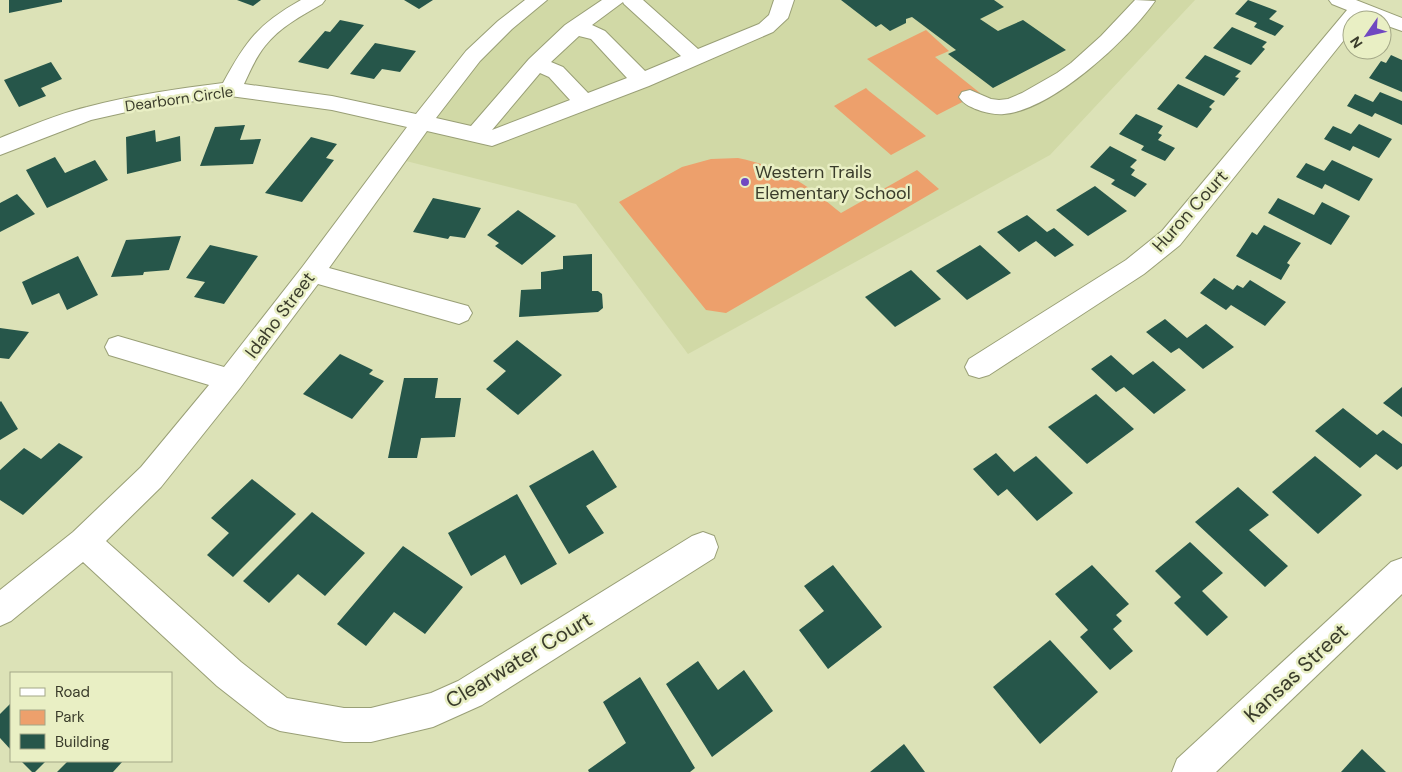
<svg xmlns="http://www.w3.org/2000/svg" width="1402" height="772" font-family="'DM Sans',sans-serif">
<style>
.built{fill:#d1d9a6}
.green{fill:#eda06c}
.building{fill:#26564a}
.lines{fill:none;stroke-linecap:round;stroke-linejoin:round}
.minor-casing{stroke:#999f76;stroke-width:2}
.minor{fill:#fff;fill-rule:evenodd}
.poi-dot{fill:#7048c1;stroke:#e9efc4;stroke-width:2}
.labels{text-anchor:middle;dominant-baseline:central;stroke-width:5;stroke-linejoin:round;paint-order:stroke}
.far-street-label{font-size:15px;fill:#3a3c2b;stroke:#e9efc4}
.poi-label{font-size:18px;fill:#3a3c2b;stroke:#e9efc4;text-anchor:start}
.street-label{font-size:18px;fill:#3a3c2b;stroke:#e9efc4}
.near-street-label{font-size:21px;fill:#3a3c2b;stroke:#e9efc4}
</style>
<rect width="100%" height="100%" fill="#dce2b7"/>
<polygon class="built" points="546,0 1195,0 1050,155 688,354 576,204 402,160 457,83 501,37"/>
<g class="green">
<polygon points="926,30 949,51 935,57 980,93 937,115 867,59"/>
<polygon points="866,88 869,91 926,136 891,155 834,106"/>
<path d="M738,158C784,168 805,183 841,213L917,170L939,189L726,313L706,310L619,202L682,167L711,159Z"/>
</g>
<g class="building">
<polygon points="9,0 62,0 62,2 9,13"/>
<polygon points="237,0 261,0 253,6"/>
<polygon points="404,0 433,0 419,9"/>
<polygon points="841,0 994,0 1004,7 980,19 998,31 1023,20 1066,50 993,88 948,54 956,50 912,17 906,19 906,23 890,31 881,24 876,27"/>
<polygon points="1248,0 1277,11 1269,19 1284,26 1275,36 1254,27 1257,23 1235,14"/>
<polygon points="340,20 364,25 328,69 298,62 325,31 330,32"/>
<polygon points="1232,27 1267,42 1262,47 1265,49 1251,65 1213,48"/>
<polygon points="375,43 416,51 400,72 382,69 374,79 350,74"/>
<polygon points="1205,55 1241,71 1235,77 1239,78 1224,96 1185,78"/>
<polygon points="1391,55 1402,60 1402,92 1369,78 1381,61 1386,63"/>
<polygon points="51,62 62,79 41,88 46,96 19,107 4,80"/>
<polygon points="1178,84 1215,101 1209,107 1212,109 1197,128 1157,109"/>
<polygon points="1380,92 1402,101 1402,125 1375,113 1372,117 1347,106 1355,94 1373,102"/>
<polygon points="1136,114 1163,126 1158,133 1162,135 1158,140 1175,148 1165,161 1141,150 1144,146 1119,134"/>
<polygon points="1359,124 1392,139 1379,158 1353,146 1350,151 1324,139 1333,126 1351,134"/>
<polygon points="245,125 240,140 261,139 253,164 200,166 215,127"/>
<polygon points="155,130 156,142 180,136 181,161 127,174 126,137"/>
<polygon points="311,137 337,144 326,158 334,160 302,202 265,193"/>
<polygon points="1110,146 1137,160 1130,167 1135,170 1131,175 1147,184 1135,197 1111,184 1115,180 1090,167"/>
<polygon points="55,157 65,173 95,160 108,180 47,208 26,170"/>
<polygon points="1332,160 1373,179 1359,201 1325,184 1322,189 1296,177 1306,163 1324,171"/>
<polygon points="1095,186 1127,211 1088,236 1056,210"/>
<polygon points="17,194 35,214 0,232 0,203"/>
<polygon points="433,198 481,208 465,238 450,236 448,239 413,232"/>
<polygon points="1278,198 1314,215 1322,202 1350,216 1331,245 1268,213"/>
<polygon points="518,210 556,236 522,265 495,246 499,243 487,235"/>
<polygon points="1027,215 1047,232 1054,228 1074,245 1055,257 1036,241 1019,252 997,232"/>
<polygon points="1264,225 1301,243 1287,263 1290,265 1281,280 1236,256 1252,232 1257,235"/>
<polygon points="181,236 169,270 144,272 143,275 111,277 126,240"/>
<polygon points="210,245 258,256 224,304 194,297 205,282 186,278"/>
<polygon points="980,245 1011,273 967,300 936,271"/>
<polygon points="592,254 592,291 598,291 602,294 603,308 598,312 519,317 521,290 541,289 541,272 563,269 563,256"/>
<polygon points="78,256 98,295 67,310 59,293 32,305 22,282"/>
<polygon points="911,270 941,299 895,327 865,297"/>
<polygon points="1214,278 1233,290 1237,285 1243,288 1250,280 1286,302 1265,326 1231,305 1226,310 1200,293"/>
<polygon points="1165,319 1187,338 1206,324 1234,347 1203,369 1179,348 1171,353 1146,332"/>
<polygon points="0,328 29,332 9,359 0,358"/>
<polygon points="517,340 562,375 518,415 486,389 506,371 493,361"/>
<polygon points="340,354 373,370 369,374 384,381 352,419 303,394"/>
<polygon points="1111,355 1133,375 1153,361 1186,390 1154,414 1124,387 1116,392 1091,369"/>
<polygon points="404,378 438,378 435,398 461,398 455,437 421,438 417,458 388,458"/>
<polygon points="1402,387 1402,417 1383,403"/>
<polygon points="1096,394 1134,429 1087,464 1048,427"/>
<polygon points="1,401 18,429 0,440 0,402"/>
<polygon points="1343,408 1377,435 1383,430 1402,444 1402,466 1397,470 1376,454 1360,468 1315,431"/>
<polygon points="59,443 83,457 23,515 0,500 0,470 24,448 41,459"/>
<polygon points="593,450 617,487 586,506 604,533 569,554 529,486"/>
<polygon points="996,453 1014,472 1036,456 1073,493 1037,521 1007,489 998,496 973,469"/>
<polygon points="1315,456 1362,495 1318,534 1272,492"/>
<polygon points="252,479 296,514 233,577 207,555 229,533 211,518"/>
<polygon points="1238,487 1269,515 1249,530 1288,566 1265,587 1195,522"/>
<polygon points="517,494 557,564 521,585 505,555 471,576 448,533"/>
<polygon points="312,512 365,553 325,596 298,574 269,603 243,581"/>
<polygon points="1190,542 1223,573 1202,591 1228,617 1207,636 1174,603 1181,597 1155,571"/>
<polygon points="403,546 463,587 425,634 394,612 366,646 337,624"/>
<polygon points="833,565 882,627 828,669 799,630 824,611 804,586"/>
<polygon points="1092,565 1129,604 1116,615 1122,621 1113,629 1133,651 1110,670 1080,637 1088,630 1055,594"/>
<polygon points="1050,640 1098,692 1040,744 993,687"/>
<polygon points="698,661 718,690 744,670 773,711 712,757 666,684"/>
<polygon points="640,677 695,768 690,772 589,772 588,770 626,743 603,702"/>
<polygon points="11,703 11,750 0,738 0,714"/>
<polygon points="904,744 925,772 870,772"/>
<polygon points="1362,749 1386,772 1341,772"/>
<polygon points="21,761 46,761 35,772 32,772"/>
<polygon points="68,761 123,761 113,772 57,772"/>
</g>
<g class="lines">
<defs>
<g id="minor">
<path d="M301,0H325L322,4C301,16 280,27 265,46C256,57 250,71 244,84L332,96L416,114L466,51L498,21L525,0H547L512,29L480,61L436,118L471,126L529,59L565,25L602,0H643L698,49L759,24L769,15L774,0H794L788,18L773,32L649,86L500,143L492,146L427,131L329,268L468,306L472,313L468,320L459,324L318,284L240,388L161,487L106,541L241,662L287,698L344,708H371L431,693L458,681L692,536L703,532L714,536L718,547L714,558L482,705L433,727L371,742H344L280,731L268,726L217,686L83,562L11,621L0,626V590L73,532L141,467L209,385L109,355L105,347L109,339L118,336L224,367L303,266L407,127L332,110L230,96L140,109L91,120L0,155V138C28,127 57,114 87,107C132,95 177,89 223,83C246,41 258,24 301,0ZM623,2L624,4L681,56L645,71L605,31L592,25ZM579,36L591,39L627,78L588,93L563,67L551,62ZM540,73L549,77L570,100L492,130Z"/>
<path d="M1135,0L1155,1C1128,40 1052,110 1004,114C996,115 989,113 981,111C973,108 964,105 959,97L962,92L970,90L991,99L999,100L1008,99L1022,93L1057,73L1071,63L1101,36Z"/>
<polygon points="1329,0 1356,0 1402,18 1402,31 1382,24 1382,20 1372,20 1363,16 1360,20 1352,20 1352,30 1180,245 1144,274 989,375 979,378 969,375 965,367 969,359 1126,260 1162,231 1347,10 1332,4"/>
<polygon points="1402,558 1402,594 1216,772 1172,772 1177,759 1391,562"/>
</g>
</defs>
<use href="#minor" class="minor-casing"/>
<use href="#minor" class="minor"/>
</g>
<circle class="poi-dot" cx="745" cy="182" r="5"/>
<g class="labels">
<g class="far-street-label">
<text transform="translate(179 99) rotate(-8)">Dearborn Circle</text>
</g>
<g class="poi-label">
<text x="755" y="172">Western Trails<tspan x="755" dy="21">Elementary School</tspan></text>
</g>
<g class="street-label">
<text transform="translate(1190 211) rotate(-48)">Huron Court</text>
<text transform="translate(280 315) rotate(-53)">Idaho Street</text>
</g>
<g class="near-street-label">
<text transform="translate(519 660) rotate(-31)">Clearwater Court</text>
<text transform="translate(1296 673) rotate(-43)">Kansas Street</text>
</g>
</g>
<rect x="10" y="672" width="162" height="90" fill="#e9efc4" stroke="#a3a787"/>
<rect x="20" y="688" width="25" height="8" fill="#ffffff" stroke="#a3a787"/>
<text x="55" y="697" font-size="15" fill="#3a3c2b">Road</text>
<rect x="20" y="710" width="25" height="15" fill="#eda06c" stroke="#a3a787"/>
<text x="55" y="722" font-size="15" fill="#3a3c2b">Park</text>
<rect x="20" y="734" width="25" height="15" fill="#26564a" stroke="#a3a787"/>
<text x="55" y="747" font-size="15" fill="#3a3c2b">Building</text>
<g transform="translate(1367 35) rotate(236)"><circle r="24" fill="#e9efc4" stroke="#a3a787"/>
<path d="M0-4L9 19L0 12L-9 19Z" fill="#7048c1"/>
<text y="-8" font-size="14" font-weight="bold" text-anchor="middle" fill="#3a3c2b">N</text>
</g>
</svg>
